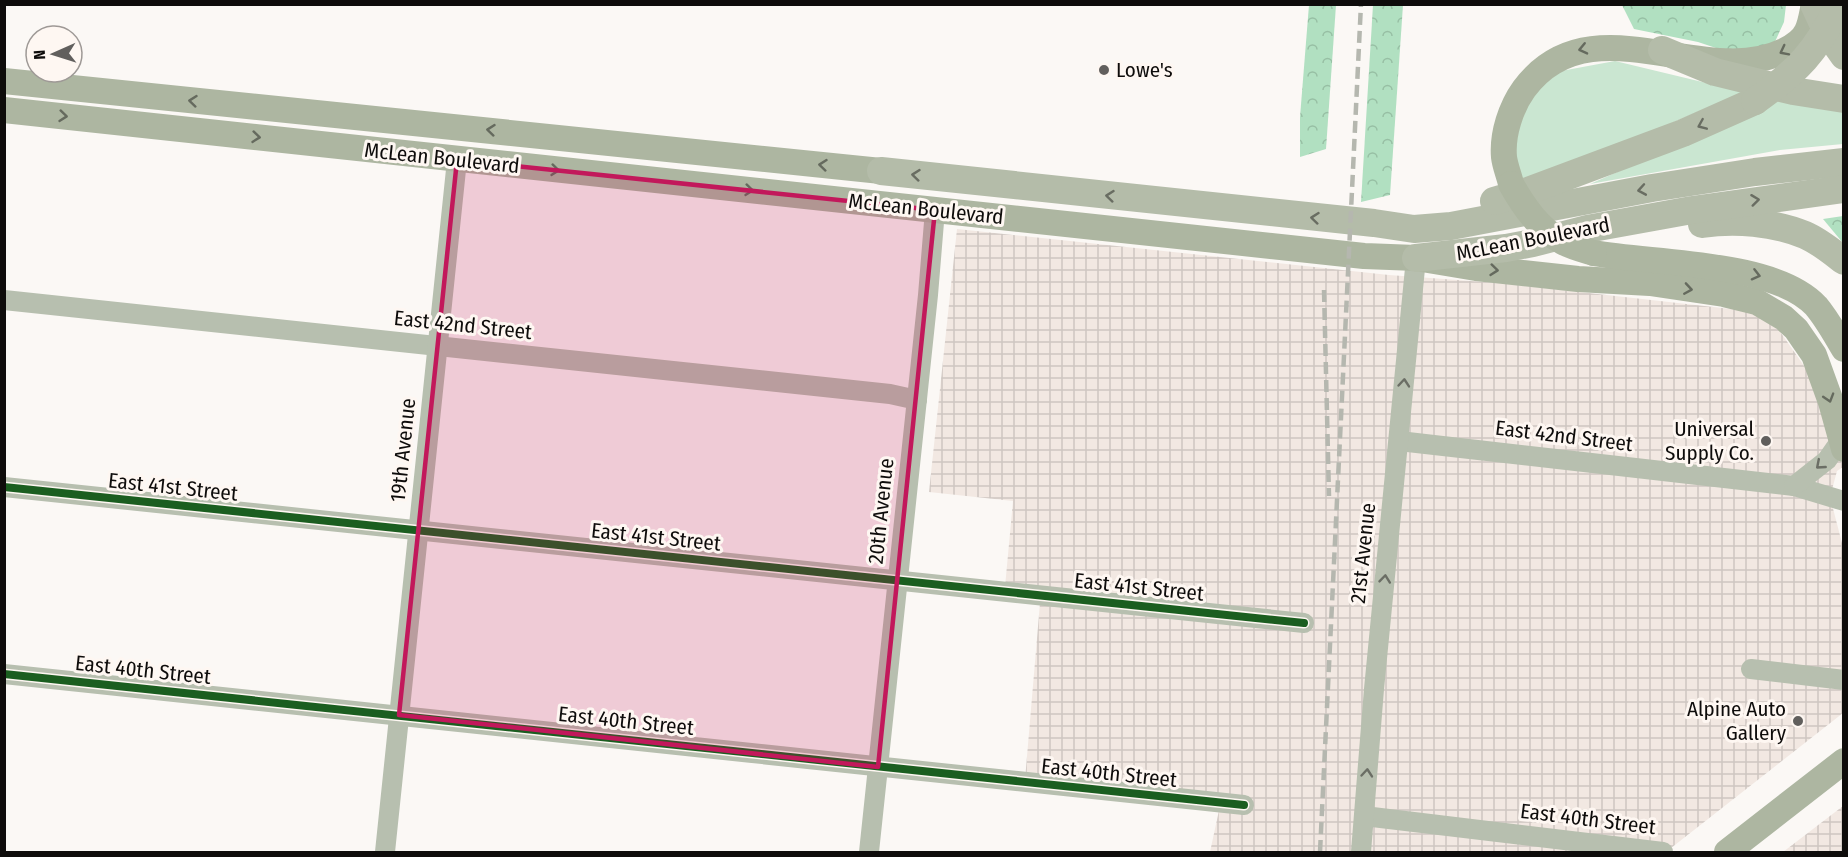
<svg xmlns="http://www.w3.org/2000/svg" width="1848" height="857" font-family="'Fira Sans Condensed',sans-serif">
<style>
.industrial{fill:url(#industrial-grid)}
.grass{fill:#cae6d1}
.forest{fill:url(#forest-crowns)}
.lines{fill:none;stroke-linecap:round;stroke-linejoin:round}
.minor{stroke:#b7bfaf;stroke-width:20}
.major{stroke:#adb6a1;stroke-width:26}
.highway{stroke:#b4bca9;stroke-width:28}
.rail{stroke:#b5b7af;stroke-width:4.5;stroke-dasharray:12 6;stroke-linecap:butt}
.major-bridge{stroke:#adb6a1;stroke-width:26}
.highway-bridge{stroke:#b4bca9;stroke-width:28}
.cycleway-casing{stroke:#fef7f2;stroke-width:11}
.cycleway{stroke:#1b5e20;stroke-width:8}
.oneway{stroke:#656a5e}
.oneway2{stroke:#696d62}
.oneway3{stroke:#6b6e65}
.marked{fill:#c2185b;fill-opacity:0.2;stroke:#c2185b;stroke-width:4.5;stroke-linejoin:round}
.poi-dot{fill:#615f5d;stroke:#fef7f2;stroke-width:2}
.labels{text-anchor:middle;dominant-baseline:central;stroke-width:6;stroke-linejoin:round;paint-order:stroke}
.poi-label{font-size:21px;fill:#0e0c0b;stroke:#fef7f2;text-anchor:end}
.street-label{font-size:21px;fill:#0e0c0b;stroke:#fef7f2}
</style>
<defs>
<pattern id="industrial-grid" width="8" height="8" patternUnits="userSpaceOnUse" patternTransform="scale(1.5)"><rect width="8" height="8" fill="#f2e8e2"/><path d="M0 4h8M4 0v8" fill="none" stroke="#cec6c1"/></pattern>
<pattern id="forest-crowns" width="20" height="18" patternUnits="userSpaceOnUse" patternTransform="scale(1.5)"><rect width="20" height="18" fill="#b1e0c1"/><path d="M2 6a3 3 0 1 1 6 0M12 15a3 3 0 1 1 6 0" fill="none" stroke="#97bfa4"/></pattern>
</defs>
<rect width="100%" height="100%" fill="#fbf8f5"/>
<g class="industrial">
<polygon points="957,229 1389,275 1499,283 1767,313 1828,400 1843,457 1843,467 1837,471 1830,497 1843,547 1843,713 1666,852 1210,852 1221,801 1025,780 1041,591 1005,587 1013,501 929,492"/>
<polygon points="1843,806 1843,852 1783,852"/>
</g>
<g class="grass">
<polygon points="1615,61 1744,92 1520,188 1513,154 1524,100 1561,71"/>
<polygon points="1781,100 1843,111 1843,144 1780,150 1590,184"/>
</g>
<g class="forest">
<polygon points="1309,5 1336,5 1326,149 1300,157 1300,117"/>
<polygon points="1373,5 1403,5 1390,195 1361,202"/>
<polygon points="1622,5 1786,5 1784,22 1773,46 1731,53 1698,42 1634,29"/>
<polygon points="1843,216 1844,216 1843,243 1823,219"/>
</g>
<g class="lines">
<g class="minor">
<polyline points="4,300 890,394 917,400"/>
<polyline points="1399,441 1794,486 1844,501"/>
<polyline points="1794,486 1827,460 1841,440"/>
<polyline points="4,487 1304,623"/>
<polyline points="1751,669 1844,680"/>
<polyline points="4,674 1244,805"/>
<polyline points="1364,816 1663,852"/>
<polyline points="385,852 457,160"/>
<polyline points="869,852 928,295 935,210"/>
<polyline points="1361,852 1374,689 1416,258"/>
</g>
<g class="major">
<polyline points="4,81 881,171"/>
<polyline points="4,110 1364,256 1416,258 1476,268 1578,279 1650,283 1724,294 1757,302 1784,318 1796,329 1814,355 1831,402 1844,449"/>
<path d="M1511,184C1509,175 1505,166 1504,157C1502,134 1511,107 1524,89C1590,0 1704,90 1784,51C1792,47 1803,40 1807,31C1811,23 1812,13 1814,4"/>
<path d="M1594,253C1654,264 1774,261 1816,306C1827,319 1835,334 1844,349"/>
<polyline points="1727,852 1844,761"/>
</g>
<g class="highway">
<polyline points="1814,4 1827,32 1844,56"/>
<polyline points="1662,50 1715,72 1793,91 1844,99"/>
<polyline points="881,171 1374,223 1414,229 1451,226 1652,188 1755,172 1844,162"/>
<polyline points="1494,201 1528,191 1683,133 1755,101"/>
<path d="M1702,224C1734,219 1774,222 1805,235C1819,241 1831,251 1844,261"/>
<polyline points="1416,258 1506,248 1533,243 1587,229 1692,210 1844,189"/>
</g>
<g class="rail">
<polyline points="1324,290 1329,496"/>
<polyline points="1320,852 1361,4"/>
</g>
<path class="major-bridge" d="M1511,184C1524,207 1539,229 1563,242C1572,247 1584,250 1594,253"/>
<path class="highway-bridge" d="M1755,101C1798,71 1816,52 1840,4"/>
<defs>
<g id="cycleway">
<polyline points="4,487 1304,623"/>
<polyline points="4,674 1244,805"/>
</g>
</defs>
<use href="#cycleway" class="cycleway-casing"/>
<use href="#cycleway" class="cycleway"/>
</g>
<defs><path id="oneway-chevron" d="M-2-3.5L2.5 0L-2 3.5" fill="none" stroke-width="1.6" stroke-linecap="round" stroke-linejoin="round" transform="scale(1.5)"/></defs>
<g class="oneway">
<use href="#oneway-chevron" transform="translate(1583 49) rotate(167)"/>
<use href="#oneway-chevron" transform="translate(1784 51) rotate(153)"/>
<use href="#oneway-chevron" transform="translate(193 101) rotate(-174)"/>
<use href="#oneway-chevron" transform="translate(63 116) rotate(6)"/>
<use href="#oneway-chevron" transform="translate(491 130) rotate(-174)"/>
<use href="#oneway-chevron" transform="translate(256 137) rotate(6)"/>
<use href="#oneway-chevron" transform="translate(823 165) rotate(-174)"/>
<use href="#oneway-chevron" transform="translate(555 170) rotate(6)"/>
<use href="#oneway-chevron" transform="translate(749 190) rotate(6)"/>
<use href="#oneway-chevron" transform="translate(1494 270) rotate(6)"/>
<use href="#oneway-chevron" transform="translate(1756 275) rotate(14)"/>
<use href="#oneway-chevron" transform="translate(1688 289) rotate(9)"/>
<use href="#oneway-chevron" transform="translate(1829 398) rotate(73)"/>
</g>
<g class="oneway2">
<use href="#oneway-chevron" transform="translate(1702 125) rotate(157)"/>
<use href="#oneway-chevron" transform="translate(916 175) rotate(-174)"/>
<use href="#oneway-chevron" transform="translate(1642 190) rotate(170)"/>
<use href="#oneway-chevron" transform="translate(1110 196) rotate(-174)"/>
<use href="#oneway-chevron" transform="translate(1755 200) rotate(-7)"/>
<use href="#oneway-chevron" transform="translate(1315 218) rotate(-174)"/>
</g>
<g class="oneway3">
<use href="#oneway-chevron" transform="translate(1404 383) rotate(-85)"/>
<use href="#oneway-chevron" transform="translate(1820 465) rotate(139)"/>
<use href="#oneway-chevron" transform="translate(1385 579) rotate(-84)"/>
<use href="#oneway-chevron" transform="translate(1367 773) rotate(-85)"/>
</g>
<path class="marked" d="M457,160L935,210L878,767L399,715Z"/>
<g class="poi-dot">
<circle cx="1104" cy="70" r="6"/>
<circle cx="1766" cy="441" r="6"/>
<circle cx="1798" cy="721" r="6"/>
</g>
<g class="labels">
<g class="poi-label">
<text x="1116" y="70" text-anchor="start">Lowe's</text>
<text x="1754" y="429">Universal<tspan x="1754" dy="24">Supply Co.</tspan></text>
<text x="1786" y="709">Alpine Auto<tspan x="1786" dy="24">Gallery</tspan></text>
</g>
<g class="street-label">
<text transform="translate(442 158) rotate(6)">McLean Boulevard</text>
<text transform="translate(926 209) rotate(6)">McLean Boulevard</text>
<text transform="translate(1533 239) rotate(-11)">McLean Boulevard</text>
<text transform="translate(463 325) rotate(6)">East 42nd Street</text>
<text transform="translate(1564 436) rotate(7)">East 42nd Street</text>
<text transform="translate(403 450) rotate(-84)">19th Avenue</text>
<text transform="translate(173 487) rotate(6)">East 41st Street</text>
<text transform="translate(881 511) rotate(-84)">20th Avenue</text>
<text transform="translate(656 537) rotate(6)">East 41st Street</text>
<text transform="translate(1363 553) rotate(-84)">21st Avenue</text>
<text transform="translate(1139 587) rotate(6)">East 41st Street</text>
<text transform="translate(143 670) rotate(6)">East 40th Street</text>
<text transform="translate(626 721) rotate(6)">East 40th Street</text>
<text transform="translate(1109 773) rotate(6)">East 40th Street</text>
<text transform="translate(1588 819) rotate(7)">East 40th Street</text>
</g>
</g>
<rect width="1848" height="857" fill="none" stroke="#0e0c0b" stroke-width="12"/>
<g transform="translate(54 54) rotate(267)"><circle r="28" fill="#fef7f2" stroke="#9e9996" stroke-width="1.5"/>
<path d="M0-4.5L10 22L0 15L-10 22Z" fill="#615f5d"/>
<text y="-9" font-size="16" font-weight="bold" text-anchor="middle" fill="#0e0c0b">N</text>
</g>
</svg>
